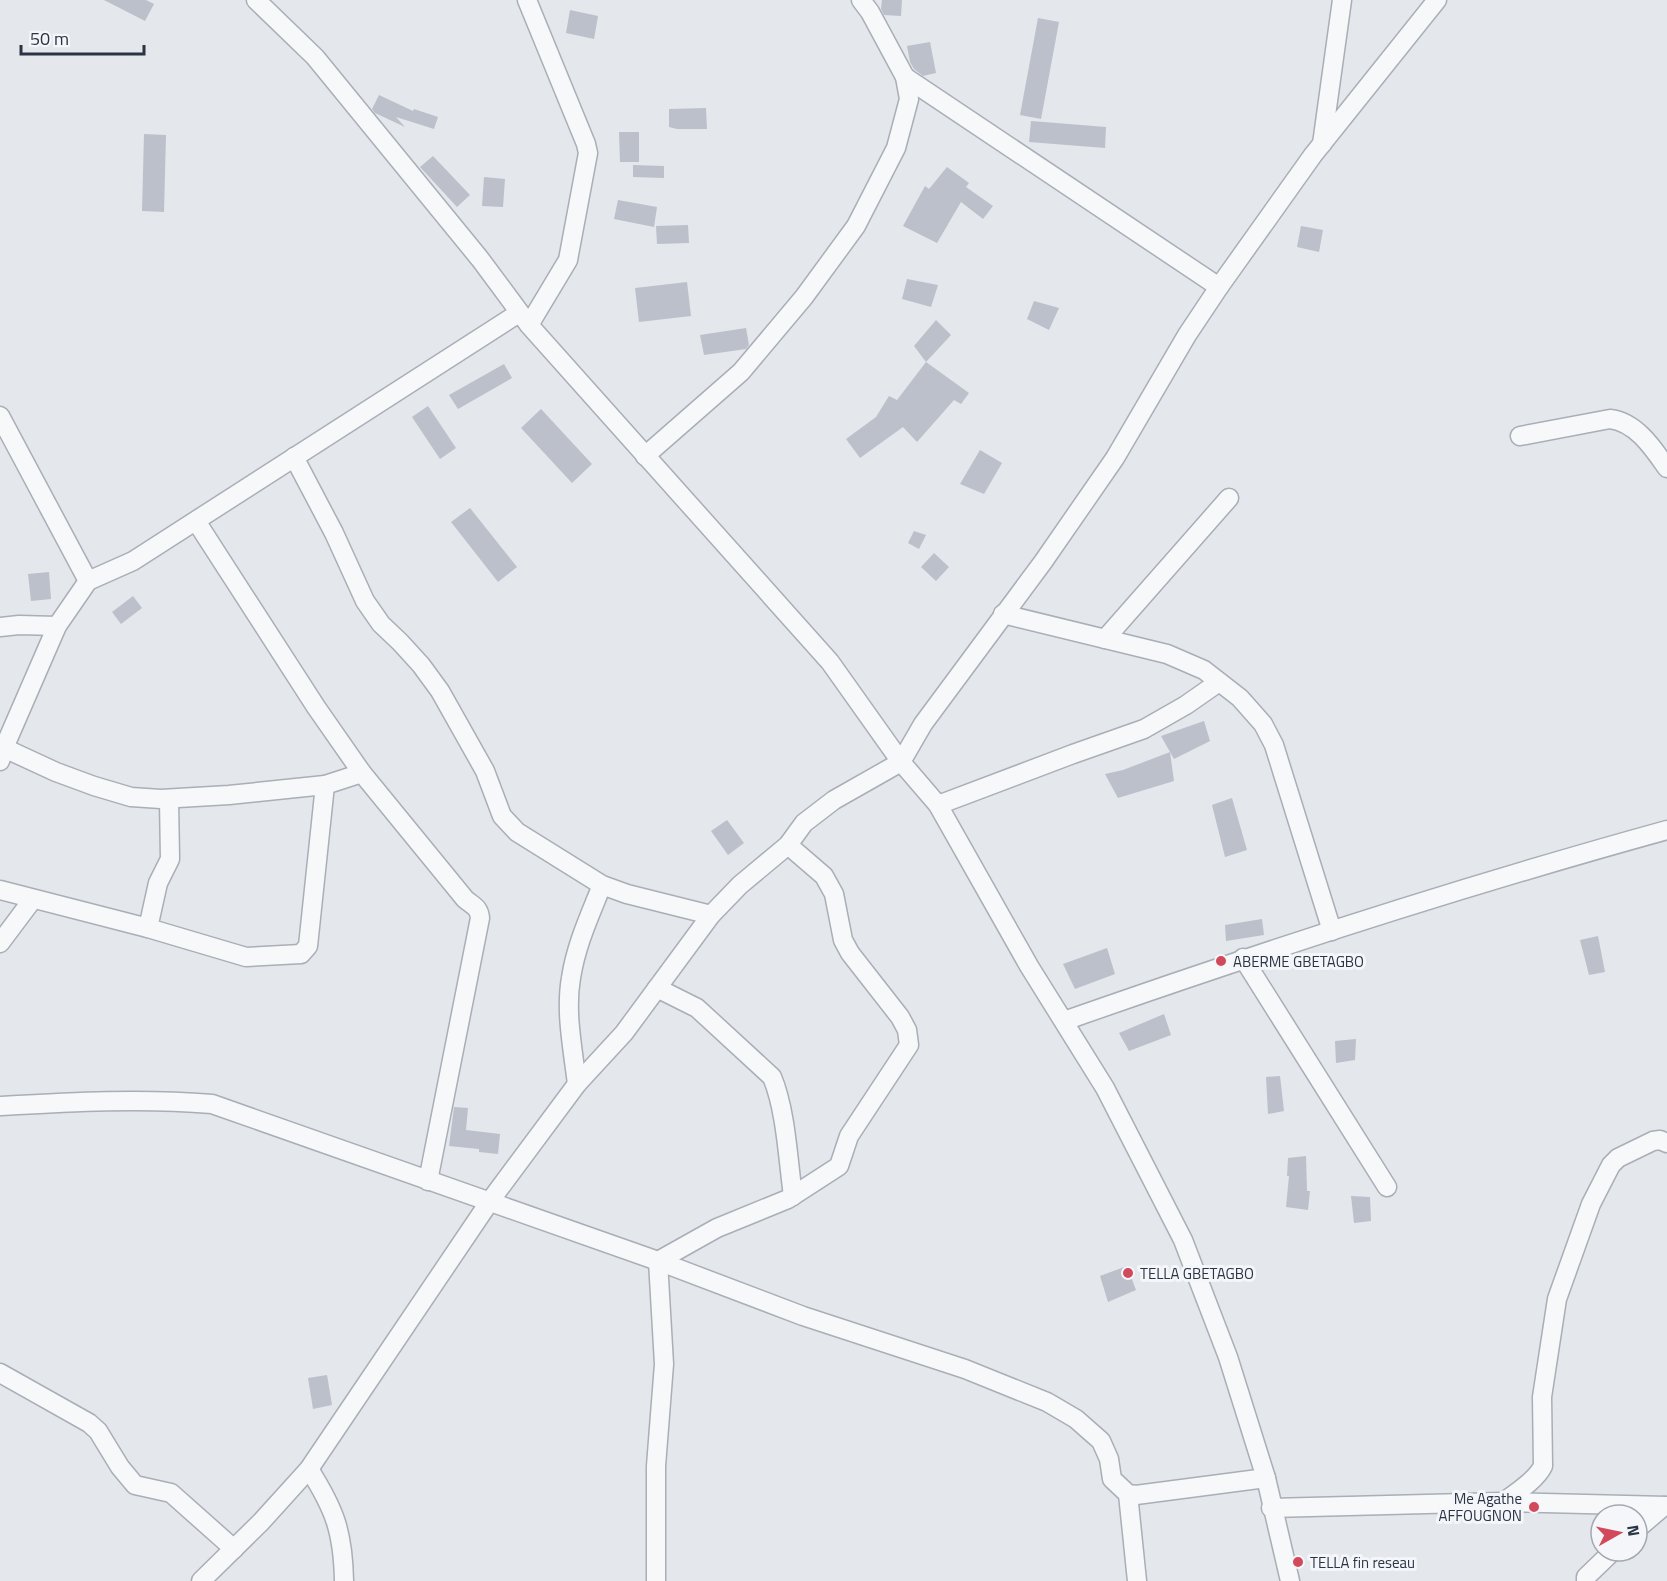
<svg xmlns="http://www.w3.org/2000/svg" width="1667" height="1581" font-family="'Titillium Web',sans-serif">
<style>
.building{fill:#bbc0ca}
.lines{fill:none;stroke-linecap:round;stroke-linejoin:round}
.minor-casing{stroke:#a9aeb7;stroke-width:21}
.minor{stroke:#f7f8fa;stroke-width:18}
.poi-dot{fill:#d1495b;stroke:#f4f6f9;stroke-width:2}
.labels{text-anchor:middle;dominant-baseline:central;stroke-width:6;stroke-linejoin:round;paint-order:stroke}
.poi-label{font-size:15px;fill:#2b3445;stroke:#f4f6f9;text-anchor:start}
</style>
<rect width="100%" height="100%" fill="#e4e7ec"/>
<g class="building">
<polygon points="104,0 146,0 154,4 145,21"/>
<polygon points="882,0 902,0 901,16 884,15 881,9"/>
<polygon points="570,10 598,16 594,39 566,33"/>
<polygon points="1038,18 1059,22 1041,119 1020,115"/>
<polygon points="930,42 936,73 923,76 914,69 910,62 907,46"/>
<polygon points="379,95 413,111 414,109 438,117 434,129 396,117 405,127 375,113 372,109"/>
<polygon points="706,108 707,129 677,129 669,127 669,109"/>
<polygon points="1031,121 1106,127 1105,148 1029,142"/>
<polygon points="619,132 639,132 639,162 620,162"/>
<polygon points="144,134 166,135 164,212 142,211"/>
<polygon points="433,156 470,195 457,207 420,167"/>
<polygon points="633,165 664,166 664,178 633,177"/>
<polygon points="947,167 969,183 966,187 993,206 983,219 961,202 937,243 903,226 925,186 929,189"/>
<polygon points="484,177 505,179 503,207 482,206"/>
<polygon points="618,200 657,207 654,227 614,219"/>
<polygon points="688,225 689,243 657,244 656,226"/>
<polygon points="1301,226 1323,230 1319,252 1297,247"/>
<polygon points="907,279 938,285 931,307 902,299"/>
<polygon points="687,282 691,316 639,322 635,288"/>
<polygon points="1034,301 1059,308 1049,330 1027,319"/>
<polygon points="936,320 951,335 926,362 914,346"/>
<polygon points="746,328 749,345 746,349 704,355 700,335"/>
<polygon points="926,362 969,393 961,404 954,400 917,442 903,427 860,458 846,439 876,417 889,396 897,400"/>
<polygon points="504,364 512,378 458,409 449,395"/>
<polygon points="428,406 456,448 440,459 412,417"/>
<polygon points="541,409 592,464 572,483 521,428"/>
<polygon points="980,450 1002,463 984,494 960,484"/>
<polygon points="470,508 517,567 498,582 451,522"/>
<polygon points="914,531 926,535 919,549 908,543"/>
<polygon points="934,553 949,567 936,581 921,567"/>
<polygon points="49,572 51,599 31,601 28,574"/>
<polygon points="133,596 142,608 121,624 112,612"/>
<polygon points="1204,721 1210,741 1174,759 1161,736"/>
<polygon points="1170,752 1174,781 1118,798 1105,774 1123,770"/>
<polygon points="1232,798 1247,850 1225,857 1212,805"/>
<polygon points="727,820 744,843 728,855 711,831"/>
<polygon points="1262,919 1264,935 1226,941 1225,925"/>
<polygon points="1598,936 1605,972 1589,975 1580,940"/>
<polygon points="1107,948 1115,974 1075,989 1063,964"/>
<polygon points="1164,1014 1171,1035 1129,1051 1119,1033"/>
<polygon points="1356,1039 1355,1060 1336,1063 1335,1041"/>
<polygon points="1280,1076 1284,1111 1268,1114 1266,1077"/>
<polygon points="454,1107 468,1108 466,1130 500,1134 498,1154 479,1152 479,1149 449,1146"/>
<polygon points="1306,1156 1307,1191 1310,1191 1308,1210 1286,1207 1289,1176 1287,1176 1288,1158"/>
<polygon points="1351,1196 1370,1197 1371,1221 1354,1223"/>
<polygon points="1127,1266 1136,1290 1108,1302 1100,1276"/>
<polygon points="327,1375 332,1405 313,1409 308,1378"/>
</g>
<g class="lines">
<defs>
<g id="minor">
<polyline points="256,0 315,57 480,259 529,325 830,662 901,762 938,805 1029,966 1105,1088 1183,1240 1228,1357 1266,1478 1290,1581"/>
<polyline points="527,0 586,144 588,153 568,260 529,325"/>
<polyline points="905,77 1219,287"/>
<polyline points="1322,144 1342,0"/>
<polyline points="0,416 88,581"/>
<path d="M1520,436L1610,419C1636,422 1653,448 1667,468"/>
<polyline points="645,456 741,372 804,297 856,226 896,148 909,99 905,77 870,12 861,0"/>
<polyline points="294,457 334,533 365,601 381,624 400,642 421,665 440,691 485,771 502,816 517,832 602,885 627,894 711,915"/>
<path d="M196,521L316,707L362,773L465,899C473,906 479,907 480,918L428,1181"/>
<polyline points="1003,614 1167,654 1204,670 1240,698 1263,724 1274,745 1332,931"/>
<polyline points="0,627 19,625 57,626"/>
<polyline points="1105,639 1229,498"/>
<polyline points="4,748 56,772 94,786 131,797 161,799 229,795 325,785 362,773"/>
<polyline points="0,761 4,748 57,626 88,581 133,561 519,313"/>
<polyline points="938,805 1073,754 1144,729 1186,705 1219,682"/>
<polyline points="0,890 148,928 246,957 301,954 308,946 325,785"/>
<polyline points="148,928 158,883 170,859 169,799"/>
<polyline points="0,943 33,899"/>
<polyline points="1243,958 1387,1187"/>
<path d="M657,988L697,1008L772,1077C786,1110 788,1160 793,1196"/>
<path d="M1064,1021C1263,951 1464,886 1667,830"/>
<path d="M577,1084C573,1050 565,1012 571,978C576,945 590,915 602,885"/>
<path d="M0,1106C71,1102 141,1098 212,1104L658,1261L803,1316L965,1369L1047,1402L1076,1419L1101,1441L1109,1459L1112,1479L1128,1494L1136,1495L1266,1478"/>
<polyline points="0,1373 89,1423 98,1431 120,1467 135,1485 171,1493 234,1549"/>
<path d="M309,1469C335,1510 343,1532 344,1581"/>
<polyline points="1128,1494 1137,1581"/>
<path d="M1504,1502C1517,1492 1536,1480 1543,1466L1542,1397L1557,1299L1591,1204L1611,1165L1618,1158L1653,1141L1660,1140L1667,1143"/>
<polyline points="1271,1508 1504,1502 1667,1506"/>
<polyline points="1637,1529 1664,1506"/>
<polyline points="201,1581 261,1522 309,1469 490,1201 577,1084 624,1033 711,915 740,885 788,845 804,823 834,800 901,762 923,724 1043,562 1115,458 1187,335 1219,287 1313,155 1437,0"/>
<polyline points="656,1581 656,1466 664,1364 658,1261 717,1228 788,1199 839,1166 849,1136 909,1045 907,1030 900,1017 850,953 843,940 834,894 824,876 788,845"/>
<polyline points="1586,1581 1586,1577 1613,1551"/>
</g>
</defs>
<use href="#minor" class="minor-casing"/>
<use href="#minor" class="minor"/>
</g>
<g class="poi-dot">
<circle cx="1221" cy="961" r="6"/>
<circle cx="1128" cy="1273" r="6"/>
<circle cx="1534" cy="1507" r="6"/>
<circle cx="1298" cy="1562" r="6"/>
</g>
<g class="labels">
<g class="poi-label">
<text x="1233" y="961">ABERME GBETAGBO</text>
<text x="1140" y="1273">TELLA GBETAGBO</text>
<text x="1522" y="1498" text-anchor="end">Me Agathe<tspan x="1522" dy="17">AFFOUGNON</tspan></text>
<text x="1310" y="1562">TELLA fin reseau</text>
</g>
</g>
<g transform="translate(1619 1533) rotate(81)"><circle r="28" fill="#f4f6f9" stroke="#a4a8b1" stroke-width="1.5"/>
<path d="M0-4.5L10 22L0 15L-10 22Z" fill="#d1495b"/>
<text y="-9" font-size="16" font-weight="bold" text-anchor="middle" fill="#2b3445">N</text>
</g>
<path d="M21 45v9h123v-9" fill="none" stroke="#2b3445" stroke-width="3"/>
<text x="30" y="45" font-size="18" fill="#2b3445" stroke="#f4f6f9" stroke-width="4.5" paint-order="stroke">50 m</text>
</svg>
